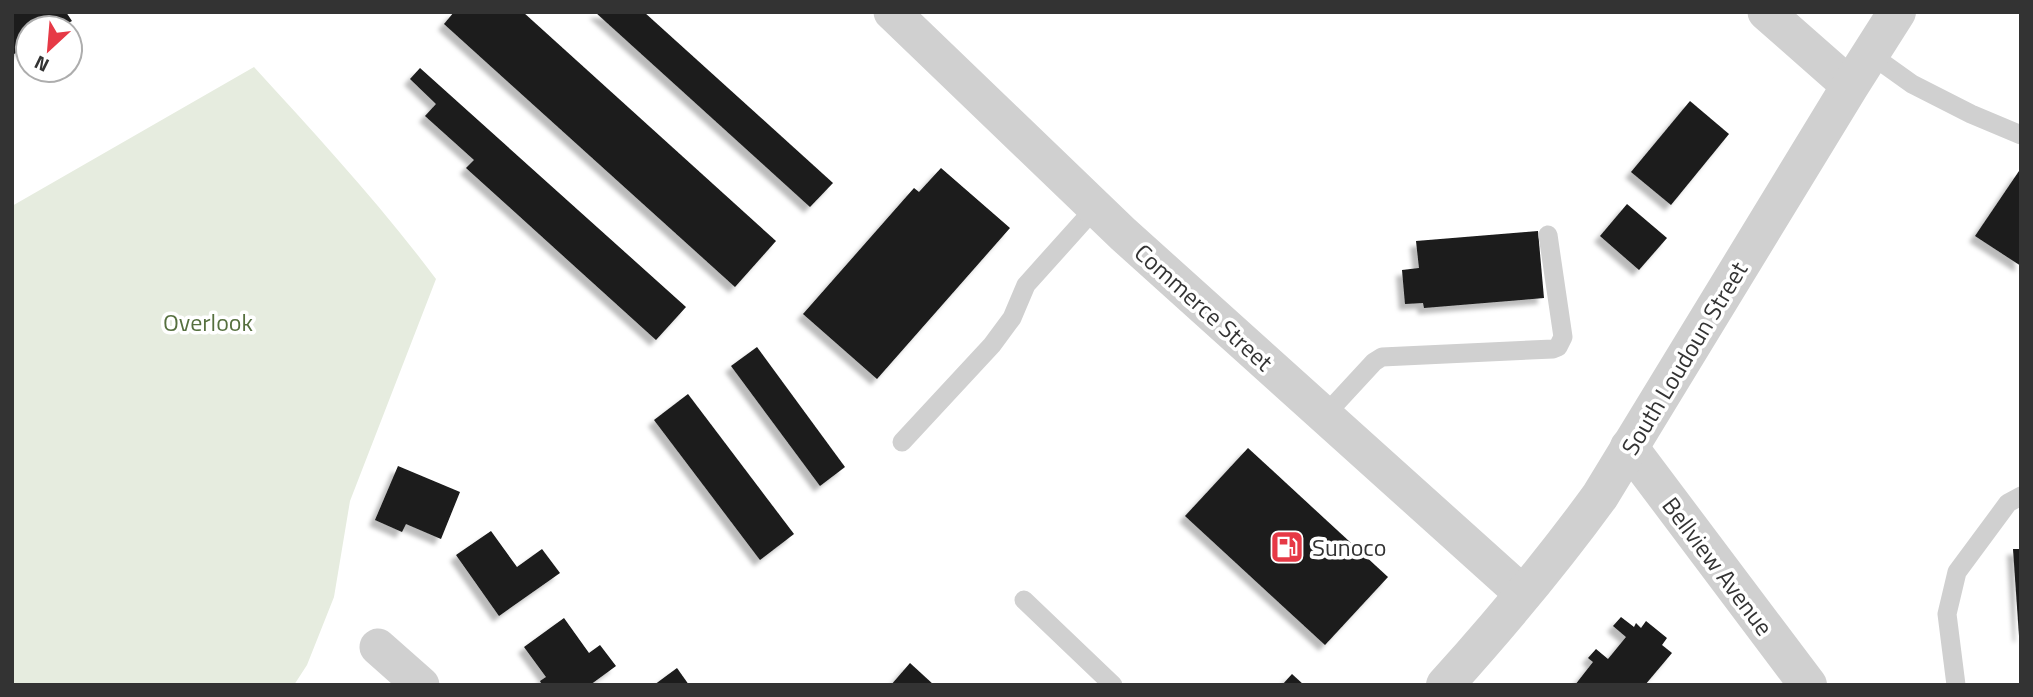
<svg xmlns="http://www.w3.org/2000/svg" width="2033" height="697" font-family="'Titillium Web',sans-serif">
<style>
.green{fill:#e6ecdf}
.building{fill:#1a1a1a;filter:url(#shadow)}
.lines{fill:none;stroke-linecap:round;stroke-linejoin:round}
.service{stroke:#d0d0d0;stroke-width:19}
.minor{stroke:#d0d0d0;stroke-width:37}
.tertiary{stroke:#d0d0d0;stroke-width:38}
.labels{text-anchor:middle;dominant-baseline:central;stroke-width:7;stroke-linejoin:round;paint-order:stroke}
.street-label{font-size:24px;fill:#333;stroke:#fff}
.park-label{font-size:24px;fill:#56703f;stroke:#fff}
.poi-label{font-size:24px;fill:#333;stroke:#fff;text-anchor:start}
</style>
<defs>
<filter id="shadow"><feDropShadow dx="-6" dy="6" stdDeviation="2" flood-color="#0004"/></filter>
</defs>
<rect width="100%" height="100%" fill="#fff"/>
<path class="green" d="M254,67C317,136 380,204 436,279L350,501L334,597L307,665L294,685H12V206Z"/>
<g class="building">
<polygon points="12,12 66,12 72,21 59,28 28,28 28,46 14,54 12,51"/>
<polygon points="454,12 523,12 776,241 735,287 444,24"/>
<polygon points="595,12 644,12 833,183 810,207"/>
<polygon points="420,68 686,307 656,340 466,168 474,160 425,116 436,104 410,79"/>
<polygon points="1690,101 1729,134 1671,205 1631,172"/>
<polygon points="941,168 1010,228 877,379 803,314 914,188 919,192"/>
<polygon points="2019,171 2021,172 2021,266 1975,236"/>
<polygon points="1627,204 1667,238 1639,270 1600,236"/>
<polygon points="1538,231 1544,298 1424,308 1423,303 1405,304 1402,270 1419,268 1416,241"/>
<polygon points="757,347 845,467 820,486 731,366"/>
<polygon points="688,394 794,534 760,560 654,420"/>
<polygon points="1248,448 1388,577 1325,645 1185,516"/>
<polygon points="398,466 460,492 441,539 406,524 402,532 375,520"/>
<polygon points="491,531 517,567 542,549 560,573 499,616 456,555"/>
<polygon points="2013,549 2021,549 2021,636 2019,636"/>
<polygon points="1621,617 1634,627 1636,623 1641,628 1646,621 1667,638 1662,645 1672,653 1645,685 1575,685 1593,662 1588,658 1596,649 1608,659 1626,637 1613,626"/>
<polygon points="564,618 589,653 600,645 616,666 590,685 542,685 540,681 546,677 524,647"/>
<polygon points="910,663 934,685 891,685"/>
<polygon points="677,668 689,685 654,685"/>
<polygon points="1292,674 1304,685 1282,685"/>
</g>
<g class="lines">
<g class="service">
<polyline points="1870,54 1912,84 1971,114 2021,135"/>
<polyline points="1325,415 1374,362 1382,357 1553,349 1558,347 1563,337 1548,235"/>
<polyline points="902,442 992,345 1012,318 1026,285 1096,207"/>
<polyline points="1024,600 1113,685"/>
<polyline points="1956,685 1947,614 1957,572 2008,503 2021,496"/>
</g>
<g class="minor">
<polyline points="892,12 1123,234 1523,594"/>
<polyline points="1766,12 1850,86"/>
<polyline points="378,647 421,685"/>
</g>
<g class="tertiary">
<polyline points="1629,447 1808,685"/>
<path d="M1445,685C1500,624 1552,562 1600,496L1850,86L1897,12"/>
</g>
</g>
<defs>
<symbol id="fuel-square" viewBox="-11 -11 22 22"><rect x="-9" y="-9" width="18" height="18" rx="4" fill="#e63946" stroke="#fff"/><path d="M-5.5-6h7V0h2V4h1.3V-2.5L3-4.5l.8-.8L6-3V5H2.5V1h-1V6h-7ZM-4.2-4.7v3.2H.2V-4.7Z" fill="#fff"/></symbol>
</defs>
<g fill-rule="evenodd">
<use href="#fuel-square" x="1268" y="528" width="38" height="38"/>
</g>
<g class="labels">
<g class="street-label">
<text transform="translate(1204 307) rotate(42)">Commerce Street</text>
<text transform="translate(1684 358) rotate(-59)">South Loudoun Street</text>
<text transform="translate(1718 566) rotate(53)">Bellview Avenue</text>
</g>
<g class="park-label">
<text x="208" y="322">Overlook</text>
</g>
<g class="poi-label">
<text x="1312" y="547">Sunoco</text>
</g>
</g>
<rect width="2033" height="697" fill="none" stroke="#333333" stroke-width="28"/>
<g transform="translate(49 49) rotate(206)"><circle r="33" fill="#ffffff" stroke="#adadad" stroke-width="2"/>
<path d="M0-5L12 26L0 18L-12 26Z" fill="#e63946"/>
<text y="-10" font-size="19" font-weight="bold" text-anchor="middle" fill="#333333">N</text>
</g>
</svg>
